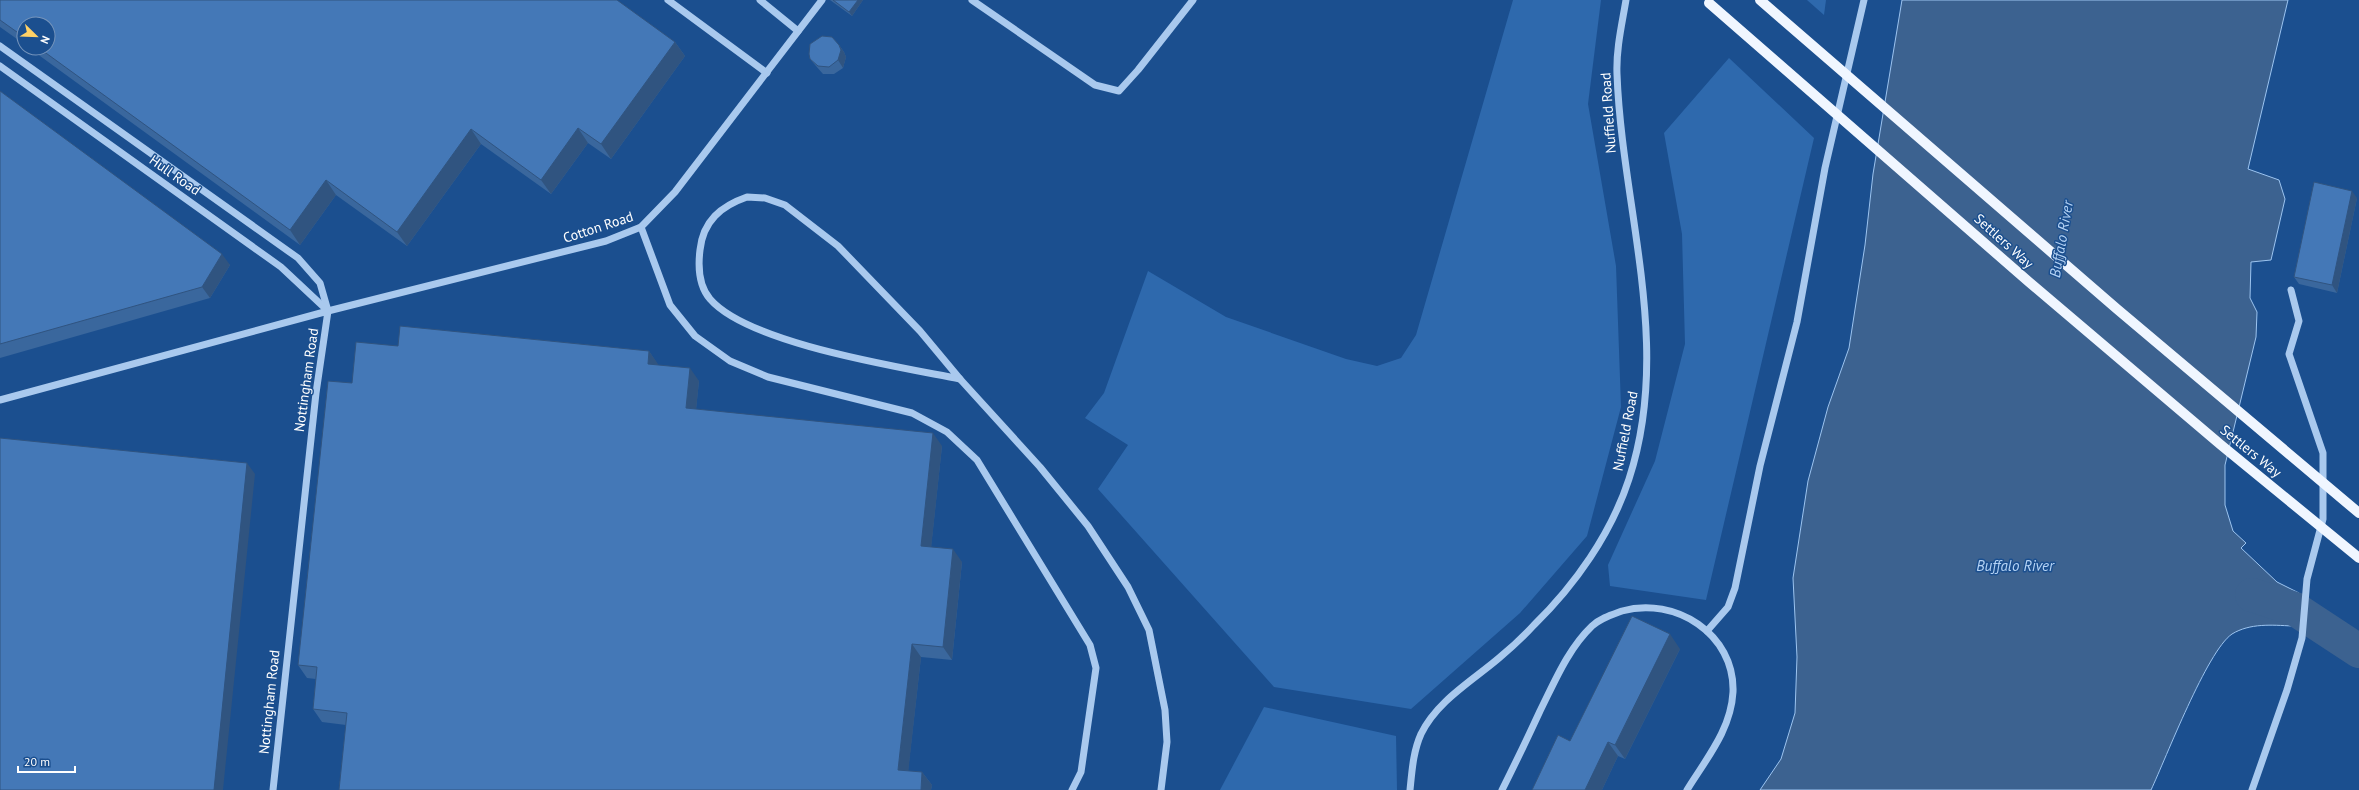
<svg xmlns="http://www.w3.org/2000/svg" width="2359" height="790" font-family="'PT Sans',sans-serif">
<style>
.green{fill:#2e69ad}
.water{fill:#3c6290;stroke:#9cc4f0}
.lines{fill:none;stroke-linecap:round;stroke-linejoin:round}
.river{stroke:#3c6290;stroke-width:34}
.minor{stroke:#a9c9ee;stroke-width:7}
.major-bridge{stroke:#f0f6ff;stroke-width:10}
.wall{fill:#3a679d}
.shaded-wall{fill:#305480}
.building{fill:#4478b7;stroke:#305480}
.labels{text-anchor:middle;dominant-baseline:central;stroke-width:3;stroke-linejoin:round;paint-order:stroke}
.street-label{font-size:14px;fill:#fff;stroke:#1b4f8f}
.water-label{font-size:15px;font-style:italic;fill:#b5d3f5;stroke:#1b4f8f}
</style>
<rect width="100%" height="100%" fill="#1b4f8f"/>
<g class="green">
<polygon points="1513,0 1601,0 1588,104 1616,266 1621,407 1587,536 1520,613 1411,709 1274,687 1098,489 1128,445 1085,418 1104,393 1148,271 1226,317 1346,359 1377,366 1401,358 1416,335"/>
<polygon points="1807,0 1826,0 1824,15"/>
<polygon points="1729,58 1814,138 1706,600 1610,586 1608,565 1655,461 1685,344 1682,234 1664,133"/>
<polygon points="1264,707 1396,736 1397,790 1220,790"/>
</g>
<path class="water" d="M1902,0H2288L2248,169L2279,180L2285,199L2271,260L2251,262L2250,298L2257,312L2256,337L2225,465V505L2233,531L2246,543L2241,548L2277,582L2299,593L2292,626C2272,625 2250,623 2232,634C2207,651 2166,758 2151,790H1760L1781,759L1795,713L1797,657L1793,578L1808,481L1828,407L1849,348L1865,245L1873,174Z"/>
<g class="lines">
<polyline class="river" points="2252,595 2295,609 2359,651"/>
<g class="minor">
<polyline points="668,0 767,73"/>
<polyline points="760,0 798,31"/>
<polyline points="972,0 1095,85 1119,91 1138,70 1193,0"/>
<polyline points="0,46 298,258 320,283 328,311"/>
<polyline points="0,66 281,267 328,311"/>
<path d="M747,197L765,198L785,205L838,246L920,331L960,379C900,367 749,344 710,299C699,286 698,266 700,250C703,221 721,206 747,197Z"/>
<polyline points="641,227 670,305 695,336 730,361 768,377 912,413 947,432 977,460 1090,645 1096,668 1081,772 1072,790"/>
<polyline points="328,311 606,241 641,227 675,192 822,0"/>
<polyline points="960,379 1040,467 1088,526 1128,587 1149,630 1165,710 1167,742 1161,790"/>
<polyline points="0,400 328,311 316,393 273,790"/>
<polyline points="1707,631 1728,607 1735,588 1760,466 1797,322 1825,168 1864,0"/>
<path d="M1410,790C1412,771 1413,752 1421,734C1437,701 1472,681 1499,658C1511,648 1523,637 1534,625C1575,585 1611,534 1629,479C1673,345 1622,209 1617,74C1616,49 1622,24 1626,0"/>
<path d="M1502,790C1515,764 1528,737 1540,711C1555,681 1568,649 1592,626C1601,618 1611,615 1622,611C1675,596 1735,634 1733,692C1731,730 1706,759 1687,790"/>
<polyline points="2252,790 2287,690 2302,638 2307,579 2323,519 2323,453 2289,354 2299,321 2291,290"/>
</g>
<g class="major-bridge">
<polyline points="1760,0 2117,309 2359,513"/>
<polyline points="1709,3 2029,282 2221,445 2359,558"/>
</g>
</g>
<g class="wall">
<polygon points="0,0 675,42 685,56 611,159 588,143 551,194 481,144 407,246 336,195 300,245 29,48 48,48 24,24 24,44 0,27"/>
<polygon points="830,0 863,0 852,16"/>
<polygon points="839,45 844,52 846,57 843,68 834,74 823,74 816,66 810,59"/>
<polygon points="0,91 230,265 210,298 0,358"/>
<polygon points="2357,198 2337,293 2299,284 2294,277"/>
<polygon points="398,346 649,351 658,365 699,381 696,409 942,446 931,547 962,562 952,660 921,657 908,771 922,772 932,785 931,790 339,790 346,725 322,722 313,709 316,679 307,678 298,665 352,383"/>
<polygon points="1680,649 1625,759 1618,756 1602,790 1532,790 1570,741"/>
</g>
<g class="shaded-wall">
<polygon points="858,0 863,0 852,16 849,12"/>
<polygon points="675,42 685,56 611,159 601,144"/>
<polygon points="839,45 844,52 846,57 843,68 838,60"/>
<polygon points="578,128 588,143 551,194 541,180"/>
<polygon points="471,129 481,144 407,246 397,232"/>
<polygon points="326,180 336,195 300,245 290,230"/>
<polygon points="2352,191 2357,198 2337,293 2332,285"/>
<polygon points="222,254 230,265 210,298 202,287"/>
<polygon points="649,351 658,364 657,377 648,364"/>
<polygon points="690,368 699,381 695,421 686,408"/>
<polygon points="933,433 942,446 930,559 921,546"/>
<polygon points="247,463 255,474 223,790 214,790"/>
<polygon points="953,549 962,562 952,660 943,647"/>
<polygon points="1670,634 1680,649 1625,759 1615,745"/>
<polygon points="912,644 921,657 907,783 898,770"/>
<polygon points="1608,742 1618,756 1602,790 1585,790"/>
<polygon points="922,772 932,785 931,790 921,790"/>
</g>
<g class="building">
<polygon points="0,0 617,0 675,42 601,144 578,128 541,180 471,129 397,232 326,180 290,230 39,48 48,48 48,24 24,24 24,37 0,20"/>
<polygon points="833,0 858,0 849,12"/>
<polygon points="822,36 832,37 839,45 841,50 838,60 829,67 818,66 810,59 809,54 810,44"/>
<polygon points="0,91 222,254 202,287 0,344"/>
<polygon points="2314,182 2352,191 2332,285 2294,277"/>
<polygon points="400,326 649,351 648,364 690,368 686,408 933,433 921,546 953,549 943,647 912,644 898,770 922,772 921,790 339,790 347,713 313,709 317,667 298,665 328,381 352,383 356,342 398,346"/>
<polygon points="0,438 247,463 214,790 0,790"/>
<polygon points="1632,616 1670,634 1615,745 1608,742 1585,790 1532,790 1558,735 1570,741"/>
</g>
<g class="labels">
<g class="street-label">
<text transform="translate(1608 113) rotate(-94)">Nuffield Road</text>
<text transform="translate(175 175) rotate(35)">Hull Road</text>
<text transform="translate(598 227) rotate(-18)">Cotton Road</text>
<text transform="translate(2004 241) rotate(42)">Settlers Way</text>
<text transform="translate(306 380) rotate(-82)">Nottingham Road</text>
<text transform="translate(1625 431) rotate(-79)">Nuffield Road</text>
<text transform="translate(2251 451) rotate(39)">Settlers Way</text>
<text transform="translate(269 702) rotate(-84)">Nottingham Road</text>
</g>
<g class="water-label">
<text transform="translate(2061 239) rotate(-80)">Buffalo River</text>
<text x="2015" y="565">Buffalo River</text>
</g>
</g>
<g transform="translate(36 36) rotate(113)"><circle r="19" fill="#1b4f8f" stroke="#7695bc"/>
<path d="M0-3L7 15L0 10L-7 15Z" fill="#ffd166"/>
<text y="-6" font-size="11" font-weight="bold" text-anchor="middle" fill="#ffffff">N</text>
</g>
<path d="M18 766v6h57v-6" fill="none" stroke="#ffffff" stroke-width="2"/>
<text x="24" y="766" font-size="12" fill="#ffffff" stroke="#1b4f8f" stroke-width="3" paint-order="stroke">20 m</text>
</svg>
